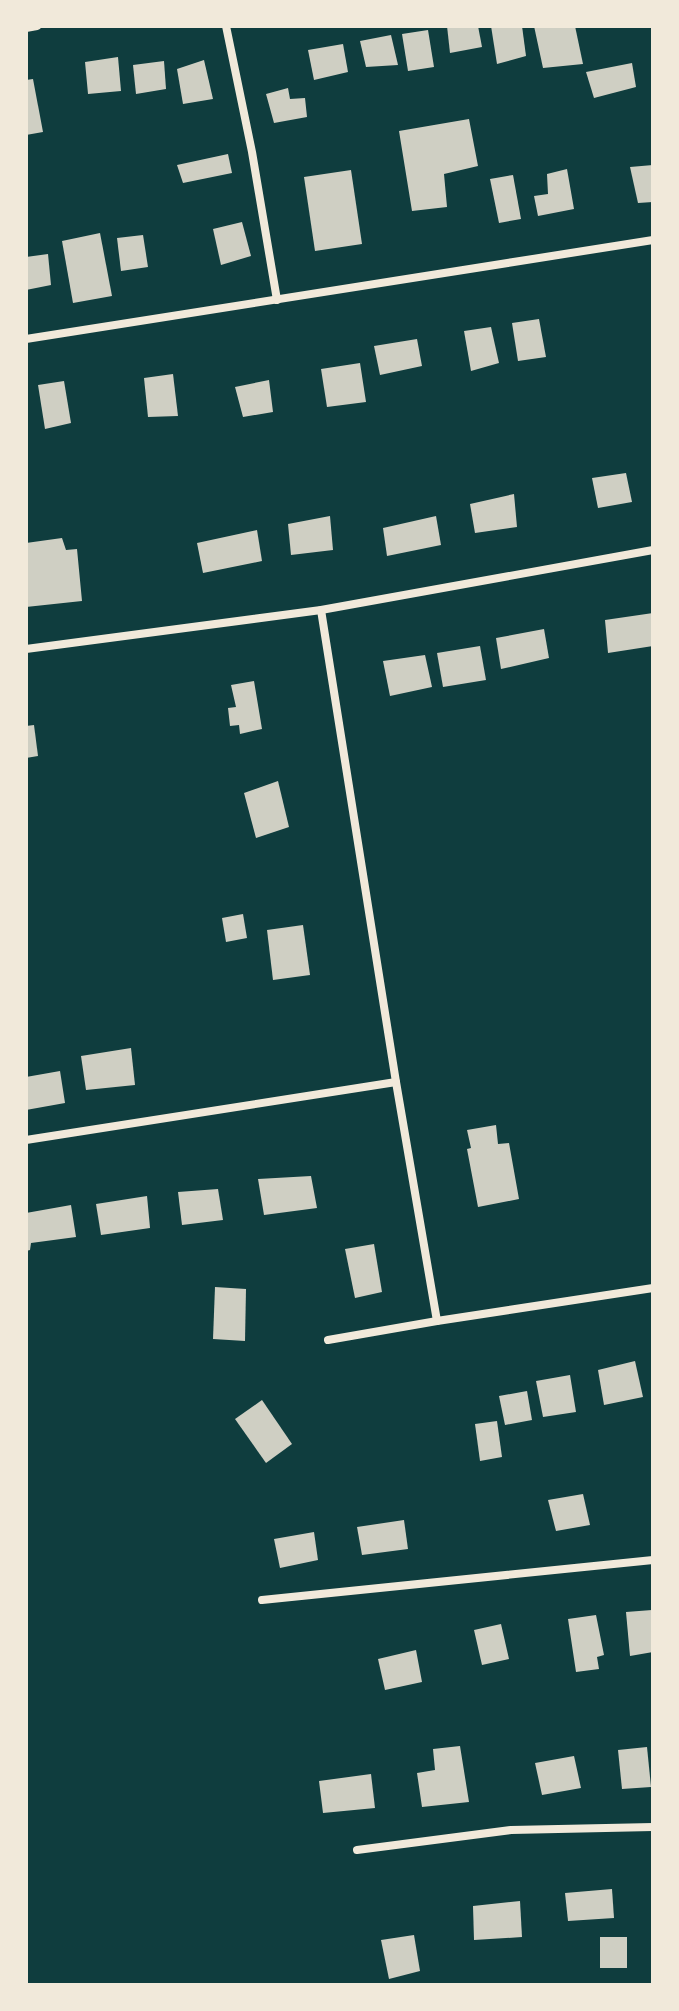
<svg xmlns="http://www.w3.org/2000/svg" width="679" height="2011" font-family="Jost,sans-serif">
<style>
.building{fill:#cfcfc3}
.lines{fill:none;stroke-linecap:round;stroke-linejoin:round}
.minor{stroke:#f1e9da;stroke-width:8}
</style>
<rect width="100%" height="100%" fill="#0f3d3e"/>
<g class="building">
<polygon points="447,26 478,26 482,47 450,53"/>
<polygon points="491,26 522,26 526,56 497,64"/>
<polygon points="534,26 575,26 583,64 543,68"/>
<polygon points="428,30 434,67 408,71 402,34"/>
<polygon points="391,35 398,65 366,67 360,41"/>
<polygon points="343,44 348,72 314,80 308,50"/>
<polygon points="118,57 121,91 88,94 85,62"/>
<polygon points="204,60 213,99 183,104 177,69"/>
<polygon points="164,61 166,89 136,94 133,65"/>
<polygon points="632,63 636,87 594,98 586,72"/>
<polygon points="33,79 43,132 26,135 26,80"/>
<polygon points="288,88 290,99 305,98 307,117 274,123 266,94"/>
<polygon points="469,119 478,166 444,174 447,207 412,211 399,131"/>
<polygon points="228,154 232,173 183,183 177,165"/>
<polygon points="653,165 653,202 638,203 630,167"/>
<polygon points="567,169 574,209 538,216 534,196 548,194 547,174"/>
<polygon points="351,170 362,244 315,251 304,177"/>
<polygon points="513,175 521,219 499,223 490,179"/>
<polygon points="242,222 251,256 221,265 213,229"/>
<polygon points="100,233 112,296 73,303 62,241"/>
<polygon points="143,235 148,267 121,271 117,238"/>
<polygon points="48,254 51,285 26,290 26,257"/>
<polygon points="539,319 546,357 518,361 512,323"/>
<polygon points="491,327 499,363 471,371 464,331"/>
<polygon points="417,339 422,366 380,375 374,346"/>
<polygon points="360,363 366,402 327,407 321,369"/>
<polygon points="173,374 178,416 148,417 144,378"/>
<polygon points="269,380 273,412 243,417 235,387"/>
<polygon points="64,381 71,423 45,429 38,385"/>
<polygon points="626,473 632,502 598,508 592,478"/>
<polygon points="514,494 517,527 475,533 470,504"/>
<polygon points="330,516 333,550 291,555 288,524"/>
<polygon points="436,516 441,545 387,556 383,528"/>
<polygon points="257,530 262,561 203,573 197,543"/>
<polygon points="62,538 66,550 77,549 82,601 26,607 26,543"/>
<polygon points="653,613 653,646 608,653 605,620"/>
<polygon points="544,629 549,658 501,669 496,638"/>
<polygon points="480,646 486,680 443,687 437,653"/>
<polygon points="425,655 432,687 390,696 383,661"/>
<polygon points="254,681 262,729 240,734 239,725 230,726 228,708 236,707 231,685"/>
<polygon points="34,725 38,756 26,758 26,726"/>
<polygon points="278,781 289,827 256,838 244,793"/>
<polygon points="243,914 247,938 226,942 222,918"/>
<polygon points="303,925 310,975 273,980 267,930"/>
<polygon points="131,1048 135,1085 86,1090 81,1056"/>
<polygon points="60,1071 65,1103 26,1110 26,1077"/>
<polygon points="496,1125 498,1144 509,1143 519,1199 478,1207 467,1149 471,1148 467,1130"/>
<polygon points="311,1176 317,1208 264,1215 258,1179"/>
<polygon points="218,1189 223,1220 182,1225 178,1192"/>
<polygon points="147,1196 150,1228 101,1235 96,1204"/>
<polygon points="71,1205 76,1237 31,1243 30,1250 26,1251 26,1213"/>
<polygon points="374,1244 382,1292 355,1298 345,1249"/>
<polygon points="215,1287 246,1289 245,1341 213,1339"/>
<polygon points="635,1361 643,1397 604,1405 598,1370"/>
<polygon points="570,1375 576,1412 543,1417 536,1381"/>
<polygon points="527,1391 532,1420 505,1425 499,1396"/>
<polygon points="262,1400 292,1444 266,1463 235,1419"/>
<polygon points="497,1421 502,1457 480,1461 475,1424"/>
<polygon points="583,1494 590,1525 556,1531 548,1500"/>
<polygon points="404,1520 408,1549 362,1555 357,1527"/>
<polygon points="314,1532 318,1560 280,1568 274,1539"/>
<polygon points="652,1610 653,1652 630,1656 626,1612"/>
<polygon points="596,1615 604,1655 597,1657 599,1669 576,1672 568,1619"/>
<polygon points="501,1624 509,1659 482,1665 474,1630"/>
<polygon points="416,1650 422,1682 385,1690 378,1659"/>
<polygon points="460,1746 469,1802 422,1807 417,1773 435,1770 433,1749"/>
<polygon points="647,1747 651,1787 622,1789 618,1750"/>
<polygon points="574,1756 581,1788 542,1795 535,1763"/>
<polygon points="371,1774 375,1808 323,1813 319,1781"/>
<polygon points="612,1889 614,1918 568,1921 565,1893"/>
<polygon points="520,1901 522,1937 474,1940 473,1906"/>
<polygon points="414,1935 420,1971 389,1979 381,1940"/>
<rect x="600" y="1937" width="27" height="31"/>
</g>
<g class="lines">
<g class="minor">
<polyline points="226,26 252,152 277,300"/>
<polyline points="26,28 37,26"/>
<polyline points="26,339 653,240"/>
<polyline points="321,610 396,1082 437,1321"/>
<polyline points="26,649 321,610 653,550"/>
<polyline points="26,1140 396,1082"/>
<polyline points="328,1340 437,1321 653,1288"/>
<polyline points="262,1600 653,1560"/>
<polyline points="357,1850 511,1830 653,1827"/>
</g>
</g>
<rect width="679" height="2011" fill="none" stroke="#f1e9da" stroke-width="56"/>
</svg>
